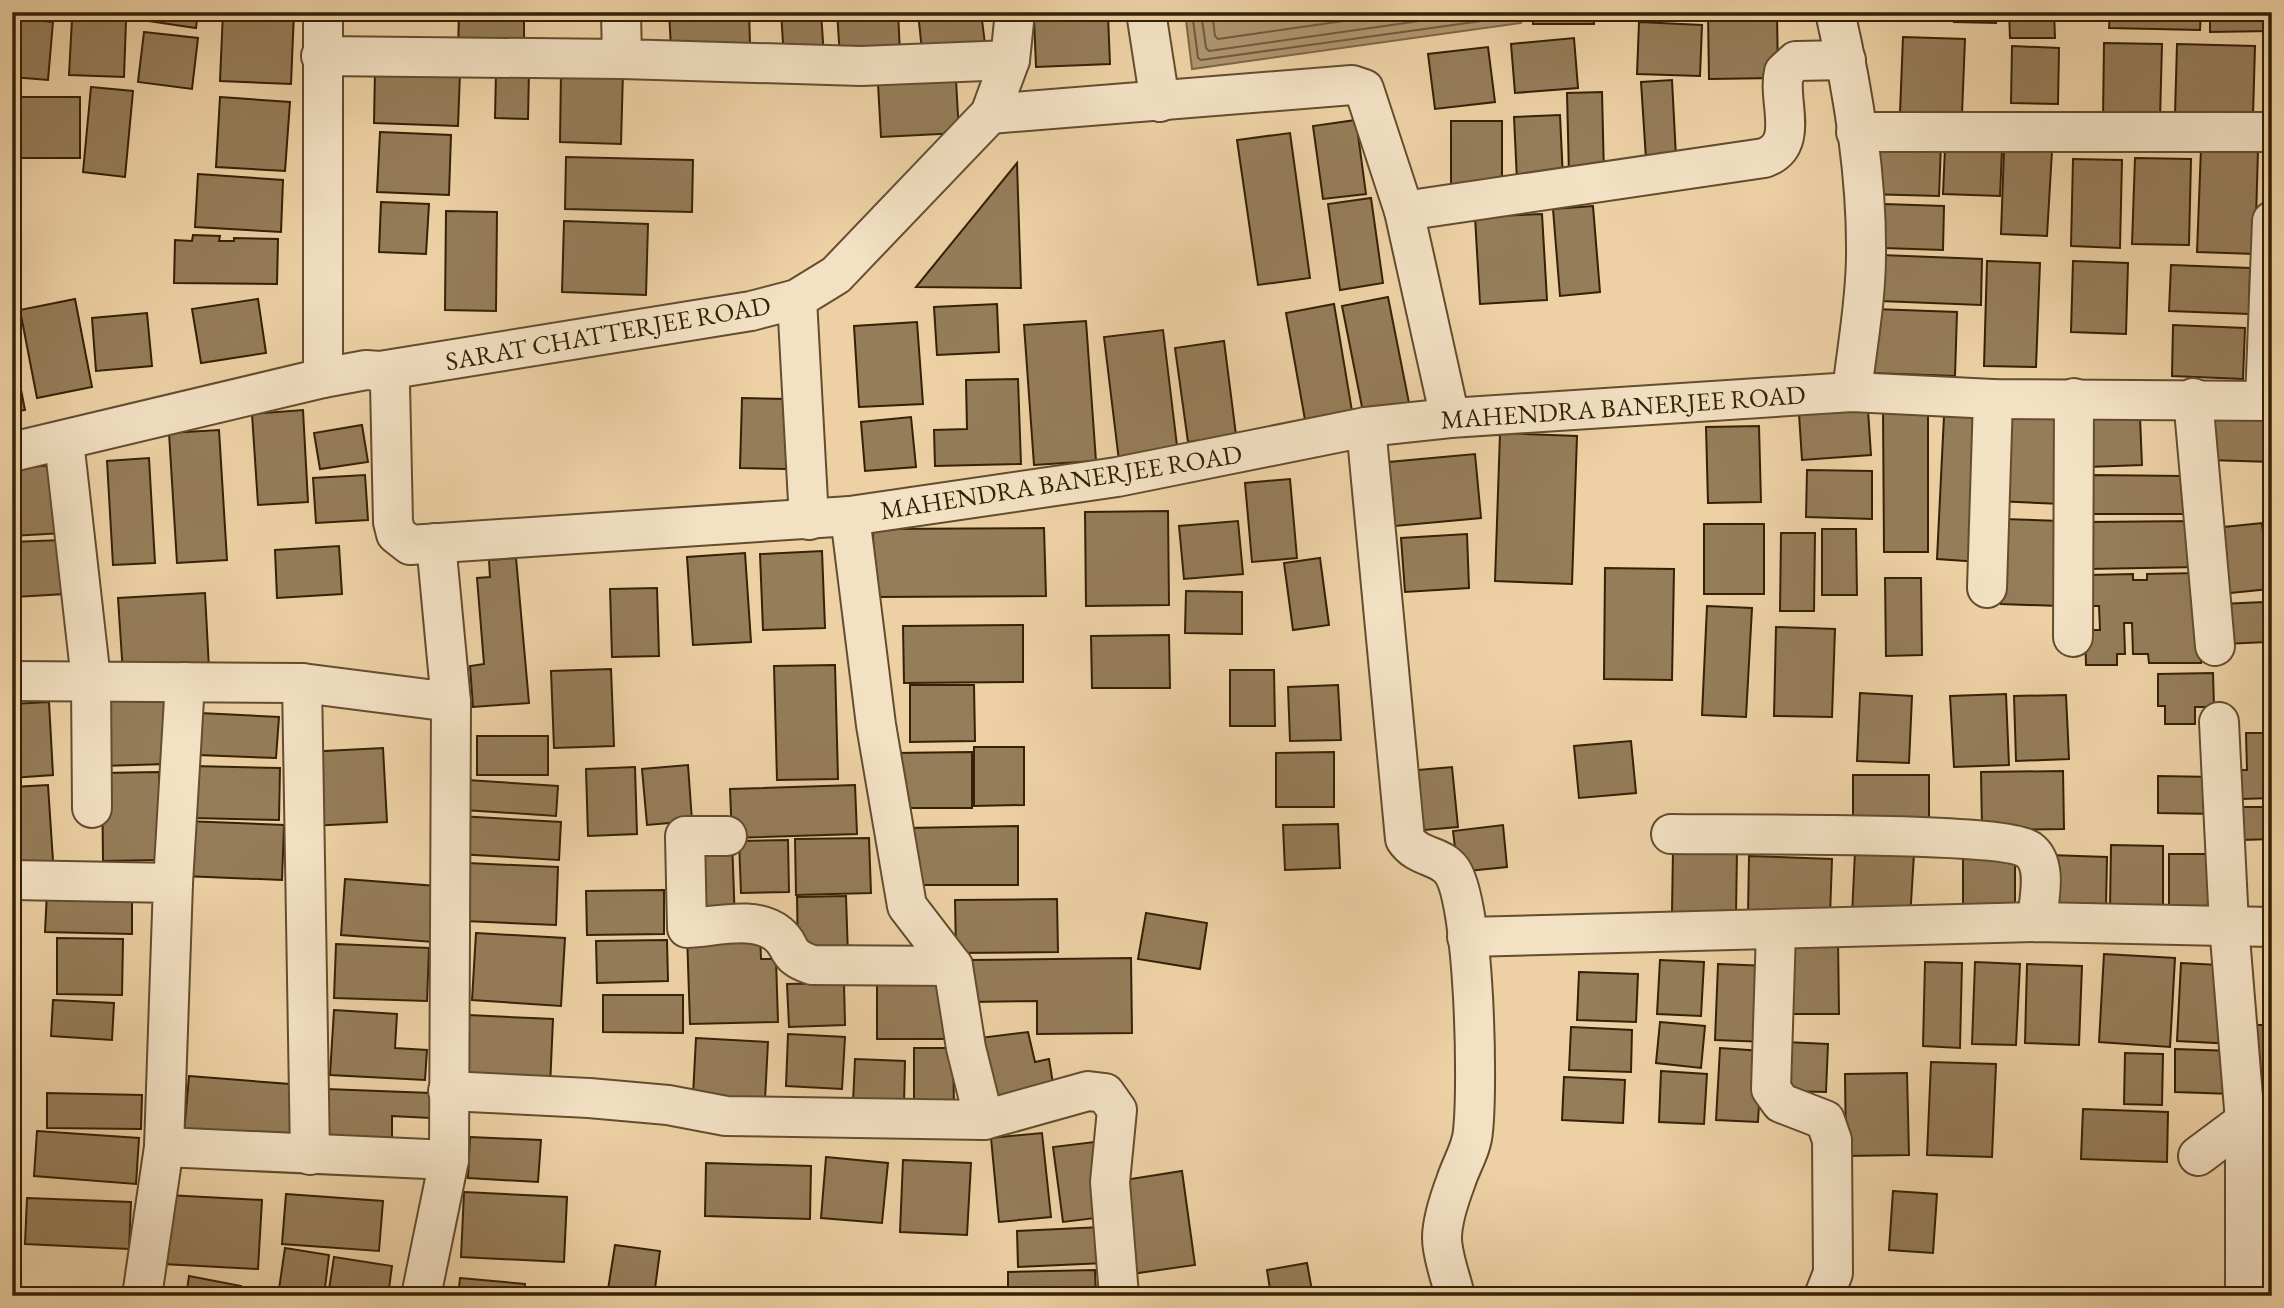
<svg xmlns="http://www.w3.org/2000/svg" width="2284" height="1308" font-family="'EB Garamond',serif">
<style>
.water{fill:#ae956f;stroke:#7e6745;stroke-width:2}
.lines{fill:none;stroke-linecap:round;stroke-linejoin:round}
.shore{stroke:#725b3a;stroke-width:2}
.building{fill:#957d59;stroke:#352106;stroke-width:2}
.minor-casing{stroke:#634d2e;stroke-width:42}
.tertiary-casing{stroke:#634d2e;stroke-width:42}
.minor{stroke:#f3e1c4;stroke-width:38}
.tertiary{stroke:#f3e1c4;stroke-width:38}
.labels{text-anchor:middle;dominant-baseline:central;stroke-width:5;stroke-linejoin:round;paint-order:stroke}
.street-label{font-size:26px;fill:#352106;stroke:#f3e1c4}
</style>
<rect width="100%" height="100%" fill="#edd1a5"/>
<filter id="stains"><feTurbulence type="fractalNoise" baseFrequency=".00286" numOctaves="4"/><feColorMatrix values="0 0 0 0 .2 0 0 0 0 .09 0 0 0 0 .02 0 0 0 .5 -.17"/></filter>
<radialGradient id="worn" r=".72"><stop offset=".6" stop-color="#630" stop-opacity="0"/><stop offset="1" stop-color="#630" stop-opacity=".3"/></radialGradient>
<polygon class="water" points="1185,12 1520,12 1521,23 1192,69"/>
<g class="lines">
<g class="shore">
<polyline points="1192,12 1198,58 1201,60 1510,17 1513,12"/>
<polyline points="1201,12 1206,48 1209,51 1483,12"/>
<polyline points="1212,12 1215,36 1218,39 1407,12"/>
</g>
</g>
<g class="building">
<polygon points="142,12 198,12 196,28 141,20"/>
<polygon points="223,12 294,12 291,84 220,81"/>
<polygon points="459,12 524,12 524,51 458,50"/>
<polygon points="669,12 749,12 750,44 671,48"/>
<polygon points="781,12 821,12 824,57 784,59"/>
<polygon points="837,12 898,12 900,53 840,57"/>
<polygon points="918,12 981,12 985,44 922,51"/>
<rect x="1533" y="12" width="61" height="12"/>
<polygon points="1777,12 1778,78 1709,79 1708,13"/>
<polygon points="1954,12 1996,12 1996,23 1954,22"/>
<polygon points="2009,12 2054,12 2055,38 2010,38"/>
<polygon points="2110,12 2201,12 2200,30 2109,28"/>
<polygon points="2210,12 2272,12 2272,31 2210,32"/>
<polygon points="1108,15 1110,64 1036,67 1034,18"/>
<polygon points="12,18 53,22 48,80 12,77"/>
<polygon points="72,19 126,21 124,77 69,75"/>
<polygon points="1639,22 1702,25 1700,76 1637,74"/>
<polygon points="144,32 198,38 192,89 138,82"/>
<polygon points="1903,37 1965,39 1962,114 1900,113"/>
<polygon points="1574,38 1578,88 1515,93 1511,44"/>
<polygon points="2104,43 2162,44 2160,119 2103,118"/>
<polygon points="2177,44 2255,46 2253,116 2175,114"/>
<polygon points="2012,46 2059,48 2058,104 2011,103"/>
<polygon points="1488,47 1495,102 1435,109 1428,54"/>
<polygon points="375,70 460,73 458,126 374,123"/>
<polygon points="496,70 529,71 528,119 495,118"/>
<polygon points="561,70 623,72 621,144 560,142"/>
<polygon points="956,80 959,133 881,137 878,84"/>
<polygon points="1672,80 1676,157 1646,159 1641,82"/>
<polygon points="91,87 133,91 125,177 83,172"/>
<polygon points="1602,92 1604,175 1569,175 1567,93"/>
<rect x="12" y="97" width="68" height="61"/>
<polygon points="220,97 290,102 285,171 216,167"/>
<polygon points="1560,115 1563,179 1517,181 1514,117"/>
<polygon points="1356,120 1366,194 1323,199 1313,126"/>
<rect x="1451" y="121" width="51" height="69"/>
<polygon points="380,132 451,135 449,195 377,192"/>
<polygon points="1290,133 1310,278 1258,285 1237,140"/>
<polygon points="1868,141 1941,144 1939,196 1866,194"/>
<polygon points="1945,148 2002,150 2000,196 1943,194"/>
<polygon points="2201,148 2258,150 2255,254 2197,252"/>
<polygon points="2004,150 2052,151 2047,236 2001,234"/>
<polygon points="566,157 693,160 692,212 565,209"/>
<polygon points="2135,158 2191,159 2189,245 2132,244"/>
<polygon points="2073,159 2122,160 2120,248 2071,246"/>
<polygon points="1017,163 1021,288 916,287"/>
<polygon points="198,174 283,180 281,232 195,227"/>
<polygon points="1371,198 1383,283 1340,290 1328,204"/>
<polygon points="381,202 429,204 426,254 379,252"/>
<polygon points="1884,204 1944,206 1943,250 1883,248"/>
<polygon points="1593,206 1600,292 1560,296 1553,209"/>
<polygon points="446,211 497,212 496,311 445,310"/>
<polygon points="1542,214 1547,300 1480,304 1475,217"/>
<polygon points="564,221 648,224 646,295 562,292"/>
<polygon points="193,235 220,236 219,241 234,241 234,238 278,239 277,284 174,283 175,240 192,241"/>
<polygon points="1881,255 1982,259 1981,305 1880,301"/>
<polygon points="1987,261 2040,263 2036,367 1984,366"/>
<polygon points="2073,261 2128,263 2126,334 2071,332"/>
<polygon points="2171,265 2250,268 2249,314 2169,311"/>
<polygon points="1388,297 1410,408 1364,417 1342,306"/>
<polygon points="75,299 92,387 37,398 20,310"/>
<polygon points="258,299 266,353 201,363 192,309"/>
<polygon points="997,304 999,352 937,355 934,307"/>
<polygon points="1334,304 1354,423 1307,431 1286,313"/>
<polygon points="1874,309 1957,312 1955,376 1871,373"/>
<polygon points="147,313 152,366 96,371 92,318"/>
<polygon points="1086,321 1096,461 1034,465 1024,325"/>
<polygon points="917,322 923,404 859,407 854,326"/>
<polygon points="2173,325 2245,328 2243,379 2172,376"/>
<polygon points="1163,330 1178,454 1119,461 1104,337"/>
<polygon points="1224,341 1236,435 1188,442 1175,348"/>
<polygon points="12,344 25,410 12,412"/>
<polygon points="1018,379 1021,464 935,466 934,430 967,429 966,380"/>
<polygon points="742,398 788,399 786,469 740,468"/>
<polygon points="1883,408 1928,409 1928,552 1884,552"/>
<polygon points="303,410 308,502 258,505 252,414"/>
<polygon points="1868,410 1871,455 1802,460 1799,414"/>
<polygon points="2211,413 2272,416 2272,462 2209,460"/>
<polygon points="1999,414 2066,417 2062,504 1996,501"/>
<polygon points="1944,416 1987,418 1980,562 1937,559"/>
<polygon points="911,417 916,467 865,471 861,422"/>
<polygon points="2140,417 2142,465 2088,467 2086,419"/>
<polygon points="362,425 368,462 320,469 314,433"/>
<polygon points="1759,426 1761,502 1708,503 1706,427"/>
<polygon points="219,430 227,560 177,563 169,433"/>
<polygon points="1500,433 1577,436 1572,584 1495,581"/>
<polygon points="1475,454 1481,518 1395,526 1389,462"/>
<polygon points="149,458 155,563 113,565 107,461"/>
<polygon points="59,465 63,533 12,536 12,468"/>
<polygon points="1807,470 1872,471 1872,519 1806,517"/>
<polygon points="365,475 368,520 316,523 313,478"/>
<polygon points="2091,475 2184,476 2184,514 2090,514"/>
<polygon points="1290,479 1297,558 1252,562 1245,483"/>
<polygon points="1168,511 1169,605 1086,606 1085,512"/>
<polygon points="2003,519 2061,521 2059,606 2001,604"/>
<polygon points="1238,521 1243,574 1184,579 1179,526"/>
<polygon points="2197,521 2198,567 2087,569 2086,522"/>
<polygon points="2262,523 2269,589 2221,594 2214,528"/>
<rect x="1704" y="524" width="60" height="70"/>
<polygon points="1044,528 1046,596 874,597 873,529"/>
<polygon points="1822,529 1856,529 1857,595 1822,595"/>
<polygon points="1781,533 1815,533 1814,611 1780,611"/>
<polygon points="1467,534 1469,588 1405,592 1401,538"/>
<polygon points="62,540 65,594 15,597 12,542"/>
<polygon points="339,546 342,594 277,598 275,550"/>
<polygon points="822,551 825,628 763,630 760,554"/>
<polygon points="745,553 751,642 693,645 687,557"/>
<polygon points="516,558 529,703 473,707 470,666 484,664 477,578 490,577 489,560"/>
<polygon points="1320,558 1329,625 1293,630 1284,563"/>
<polygon points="1605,568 1674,569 1672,680 1604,679"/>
<polygon points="2199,573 2201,663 2149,663 2148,654 2133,654 2132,623 2124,623 2125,654 2117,654 2117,665 2086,665 2085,630 2100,630 2099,606 2090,606 2089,575 2133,574 2133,580 2147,580 2147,574"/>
<polygon points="1885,578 1921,578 1922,655 1886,656"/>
<polygon points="657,588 659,656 612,657 610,589"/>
<polygon points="1186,591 1242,592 1242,634 1185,633"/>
<polygon points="205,593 209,669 123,674 118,598"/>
<polygon points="2263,602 2266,642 2225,644 2222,604"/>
<polygon points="1707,606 1752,608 1746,717 1702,715"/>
<polygon points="1023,625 1023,682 904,683 903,626"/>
<polygon points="1776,627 1835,629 1832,717 1774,716"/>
<polygon points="1169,635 1170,688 1092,688 1091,636"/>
<polygon points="835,665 838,779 777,780 774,666"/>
<polygon points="611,669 614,746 554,748 551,671"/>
<polygon points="1230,670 1274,670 1275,726 1230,726"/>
<polygon points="2213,673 2214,707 2195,707 2195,724 2165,724 2165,706 2158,706 2158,674"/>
<polygon points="910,685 974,685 975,741 910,742"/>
<polygon points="1338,685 1341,740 1290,741 1288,687"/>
<polygon points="165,693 167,764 102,766 100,695"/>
<polygon points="1860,693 1912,696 1909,763 1857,761"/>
<polygon points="2006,694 2009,765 1954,767 1950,696"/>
<polygon points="2066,695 2069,759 2016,761 2014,696"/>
<polygon points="49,702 53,775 12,778 12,704"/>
<polygon points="200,713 279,717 276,758 198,755"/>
<polygon points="2246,733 2272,733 2272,798 2242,799 2241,770 2247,770"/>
<rect x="477" y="736" width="71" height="39"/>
<polygon points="1631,741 1636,793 1579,798 1574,746"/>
<polygon points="974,747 1024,747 1024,805 974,806"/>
<polygon points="383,748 387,822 310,826 305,752"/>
<polygon points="972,752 972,808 894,808 893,753"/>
<polygon points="1334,752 1334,807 1276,807 1276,753"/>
<polygon points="688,765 692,821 647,825 642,769"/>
<polygon points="193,766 280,768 279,820 192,818"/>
<polygon points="635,767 637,834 588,836 586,769"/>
<polygon points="1452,767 1458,827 1413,831 1407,771"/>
<polygon points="2063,771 2064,829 1982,830 1981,772"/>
<polygon points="159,772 160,860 103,861 102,773"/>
<rect x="1853" y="775" width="76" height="55"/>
<polygon points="2158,776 2216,777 2216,814 2158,813"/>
<polygon points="467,780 558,786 556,816 464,810"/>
<polygon points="48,785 53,861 12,864 12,787"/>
<polygon points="855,785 857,834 732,838 730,789"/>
<polygon points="2241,807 2272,807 2272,839 2242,840"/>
<polygon points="459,816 561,822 559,860 457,854"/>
<polygon points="185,821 284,825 282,880 183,876"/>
<polygon points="1338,824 1340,868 1285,870 1283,825"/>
<polygon points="1503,825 1507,867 1458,872 1453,831"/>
<polygon points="1018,826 1018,885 907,885 907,828"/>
<polygon points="869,838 871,893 796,895 795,839"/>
<polygon points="732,839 735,923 693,924 690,841"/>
<polygon points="788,840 789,892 741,893 739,841"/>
<polygon points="2111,845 2163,846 2163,909 2110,908"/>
<polygon points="1673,850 1737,851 1736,914 1672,913"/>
<polygon points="1855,851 1914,854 1910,919 1852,916"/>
<rect x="1963" y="853" width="52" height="58"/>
<rect x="2169" y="854" width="47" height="53"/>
<polygon points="2049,855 2107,857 2106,907 2048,906"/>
<polygon points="1749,856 1832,859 1830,916 1748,914"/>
<polygon points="467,863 558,867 556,925 465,921"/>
<polygon points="345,879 437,886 433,942 341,935"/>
<polygon points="664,890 664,934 587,935 586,891"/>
<polygon points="47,892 132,894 132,934 45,932"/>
<polygon points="846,896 848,956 798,957 797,897"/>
<polygon points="1057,899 1058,952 956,953 955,900"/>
<polygon points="1146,913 1207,923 1200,969 1138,959"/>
<polygon points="760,932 761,959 776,959 778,1022 690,1024 687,934"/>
<polygon points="476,933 565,938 561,1006 472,1000"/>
<polygon points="57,938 123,939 122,995 57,994"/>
<polygon points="1785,939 1838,939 1839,1014 1786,1014"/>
<polygon points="667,940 668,981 597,983 596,941"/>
<polygon points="336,944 429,948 427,1001 334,998"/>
<polygon points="2104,954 2175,958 2170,1047 2099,1042"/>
<polygon points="1131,958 1132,1033 1037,1034 1037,1001 970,1002 970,960"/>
<polygon points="1660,960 1704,962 1701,1016 1657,1014"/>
<polygon points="1925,962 1962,963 1960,1048 1923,1046"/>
<polygon points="1975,962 2020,964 2016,1045 1972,1044"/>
<polygon points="2181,963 2238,966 2234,1044 2177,1041"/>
<polygon points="1718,964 1769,966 1767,1042 1715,1040"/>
<polygon points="2027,964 2082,966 2079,1045 2025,1043"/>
<polygon points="1579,972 1638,974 1636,1022 1577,1020"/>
<rect x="877" y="981" width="70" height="58"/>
<polygon points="844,983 845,1025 789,1027 787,984"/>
<polygon points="603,995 683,995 683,1033 603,1032"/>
<polygon points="53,1000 114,1003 112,1040 51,1036"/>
<polygon points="334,1010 397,1014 395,1048 427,1050 425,1080 330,1075"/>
<polygon points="468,1015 553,1019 550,1087 465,1082"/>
<polygon points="1660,1022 1705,1026 1701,1068 1656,1063"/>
<polygon points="2252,1025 2272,1025 2272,1109 2255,1109"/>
<polygon points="1571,1027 1632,1030 1631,1072 1569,1070"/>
<polygon points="1028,1032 1035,1062 1049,1059 1054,1090 987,1102 971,1039"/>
<polygon points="788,1034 845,1037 842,1089 786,1086"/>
<polygon points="696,1038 768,1042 765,1100 693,1095"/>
<polygon points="1785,1042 1828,1044 1826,1092 1783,1091"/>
<polygon points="914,1048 953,1048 954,1108 914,1108"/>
<polygon points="1720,1048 1762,1051 1758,1122 1716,1120"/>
<polygon points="2175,1049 2233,1051 2232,1094 2175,1092"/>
<polygon points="2125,1053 2163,1054 2162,1105 2124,1104"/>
<polygon points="855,1059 905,1061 904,1104 853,1102"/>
<polygon points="1931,1062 1996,1064 1992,1157 1927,1155"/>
<polygon points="1661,1071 1707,1074 1704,1124 1659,1122"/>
<polygon points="1907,1073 1909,1155 1846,1156 1845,1074"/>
<polygon points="189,1076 303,1085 298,1143 184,1134"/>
<polygon points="1564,1077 1625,1080 1623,1123 1562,1120"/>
<polygon points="326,1089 431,1093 430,1118 392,1116 392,1147 324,1144"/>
<polygon points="47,1093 142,1095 141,1129 47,1128"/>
<polygon points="2083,1109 2168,1112 2167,1162 2081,1159"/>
<polygon points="37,1131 139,1138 136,1184 34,1176"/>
<polygon points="1042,1133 1051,1217 999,1222 991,1138"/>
<polygon points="470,1137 541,1140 538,1182 468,1178"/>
<polygon points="1094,1142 1104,1217 1063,1222 1053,1147"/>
<polygon points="826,1157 888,1163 882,1223 821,1218"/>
<polygon points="903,1160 971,1163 967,1235 900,1232"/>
<polygon points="706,1163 811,1166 810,1219 705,1216"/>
<rect x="2265" y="1163" width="7" height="104"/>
<polygon points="1182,1171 1195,1265 1131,1274 1118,1181"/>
<polygon points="1893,1191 1937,1194 1933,1253 1889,1250"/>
<polygon points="464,1192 567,1197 564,1262 461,1257"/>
<polygon points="286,1194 383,1201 379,1251 282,1244"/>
<polygon points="167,1195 262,1200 258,1269 163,1264"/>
<polygon points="27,1198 131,1202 129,1249 25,1244"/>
<polygon points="1102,1227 1104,1263 1018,1267 1017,1231"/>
<polygon points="615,1245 660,1251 654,1296 607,1296"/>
<polygon points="285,1248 329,1255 324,1296 278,1296"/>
<polygon points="334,1257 392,1266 388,1296 328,1296"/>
<polygon points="1307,1263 1313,1296 1271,1296 1267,1270"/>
<polygon points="1095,1270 1096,1296 1008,1296 1008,1272"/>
<polygon points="189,1276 241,1286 239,1296 186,1296"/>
<polygon points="460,1278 525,1284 524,1296 458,1296"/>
</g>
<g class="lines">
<defs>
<g id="minor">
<polyline points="621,12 622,59 861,66 1010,60"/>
<polyline points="1146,12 1160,102"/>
<path d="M1835,12C1853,90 1867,174 1866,255C1866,300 1857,347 1852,392"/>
<polyline points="321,56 622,59"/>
<polyline points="990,114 1352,85 1364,89 1404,211 1450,418"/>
<polyline points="1856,132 2271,132"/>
<path d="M1404,211L1764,158C1801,145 1777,101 1784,72L1796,61L1846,60"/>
<polyline points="797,299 809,520"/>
<polyline points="323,378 323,12"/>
<polyline points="2193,398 2215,646"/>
<polyline points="2265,400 2272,221"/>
<path d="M1366,427L1405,839C1418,859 1440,854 1452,871C1475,905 1478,1086 1473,1131C1472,1148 1461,1165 1456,1181C1450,1197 1442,1221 1442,1238C1442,1256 1451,1278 1455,1296"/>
<polyline points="64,441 91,680 92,808"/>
<polyline points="850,516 876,725 907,906 953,966 966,1048 984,1120"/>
<polyline points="1987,588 1993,399"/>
<polyline points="2073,637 2074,398"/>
<polyline points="12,681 302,683 451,702"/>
<polyline points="302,683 310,1155"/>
<polyline points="2219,722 2229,925 2245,1121 2245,1296"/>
<path d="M1671,834C1724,835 2002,831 2029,850C2049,865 2038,901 2037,922"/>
<path d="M727,836H685L687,928C715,927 755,915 778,934C794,947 783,955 812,965L953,966"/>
<polyline points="12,880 173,883 164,1147 142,1296"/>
<polyline points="173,883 185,682"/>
<polyline points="1776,931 1771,1089 1781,1103 1825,1120 1832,1140 1833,1273 1824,1296"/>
<polyline points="1467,937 2037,922 2272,927"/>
<polyline points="448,1091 589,1098 668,1105 726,1116 984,1120 1088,1091 1105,1093 1117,1110 1110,1182 1119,1296"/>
<polyline points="164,1147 449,1160"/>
<polyline points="2198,1156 2245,1121 2264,1122"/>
<polyline points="421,1296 449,1160 451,702 436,543"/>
</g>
<g id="tertiary">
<polyline points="380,371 751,311 797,299 836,275 990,114 1010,60 1015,12"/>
<polyline points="12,452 323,378 366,370 380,371 390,384 393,522 396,534 410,545 850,516 1117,477 1366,427 1450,418 1852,392 1993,399 2272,401"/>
</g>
</defs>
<use href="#minor" class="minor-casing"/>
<use href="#tertiary" class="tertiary-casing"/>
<use href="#minor" class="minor"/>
<use href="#tertiary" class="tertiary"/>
</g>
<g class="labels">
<g class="street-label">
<text transform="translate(608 333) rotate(-10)">SARAT CHATTERJEE ROAD</text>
<text transform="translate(1623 407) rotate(-4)">MAHENDRA BANERJEE ROAD</text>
<text transform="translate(1061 482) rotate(-9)">MAHENDRA BANERJEE ROAD</text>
</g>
</g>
<rect width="2284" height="1308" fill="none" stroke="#edd1a5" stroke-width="42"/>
<rect x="14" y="14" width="2256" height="1280" fill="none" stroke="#352106" stroke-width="3.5"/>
<rect x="21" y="21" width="2242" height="1266" fill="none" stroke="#352106" stroke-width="2"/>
<rect width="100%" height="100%" filter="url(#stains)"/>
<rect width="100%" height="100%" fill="url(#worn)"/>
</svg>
